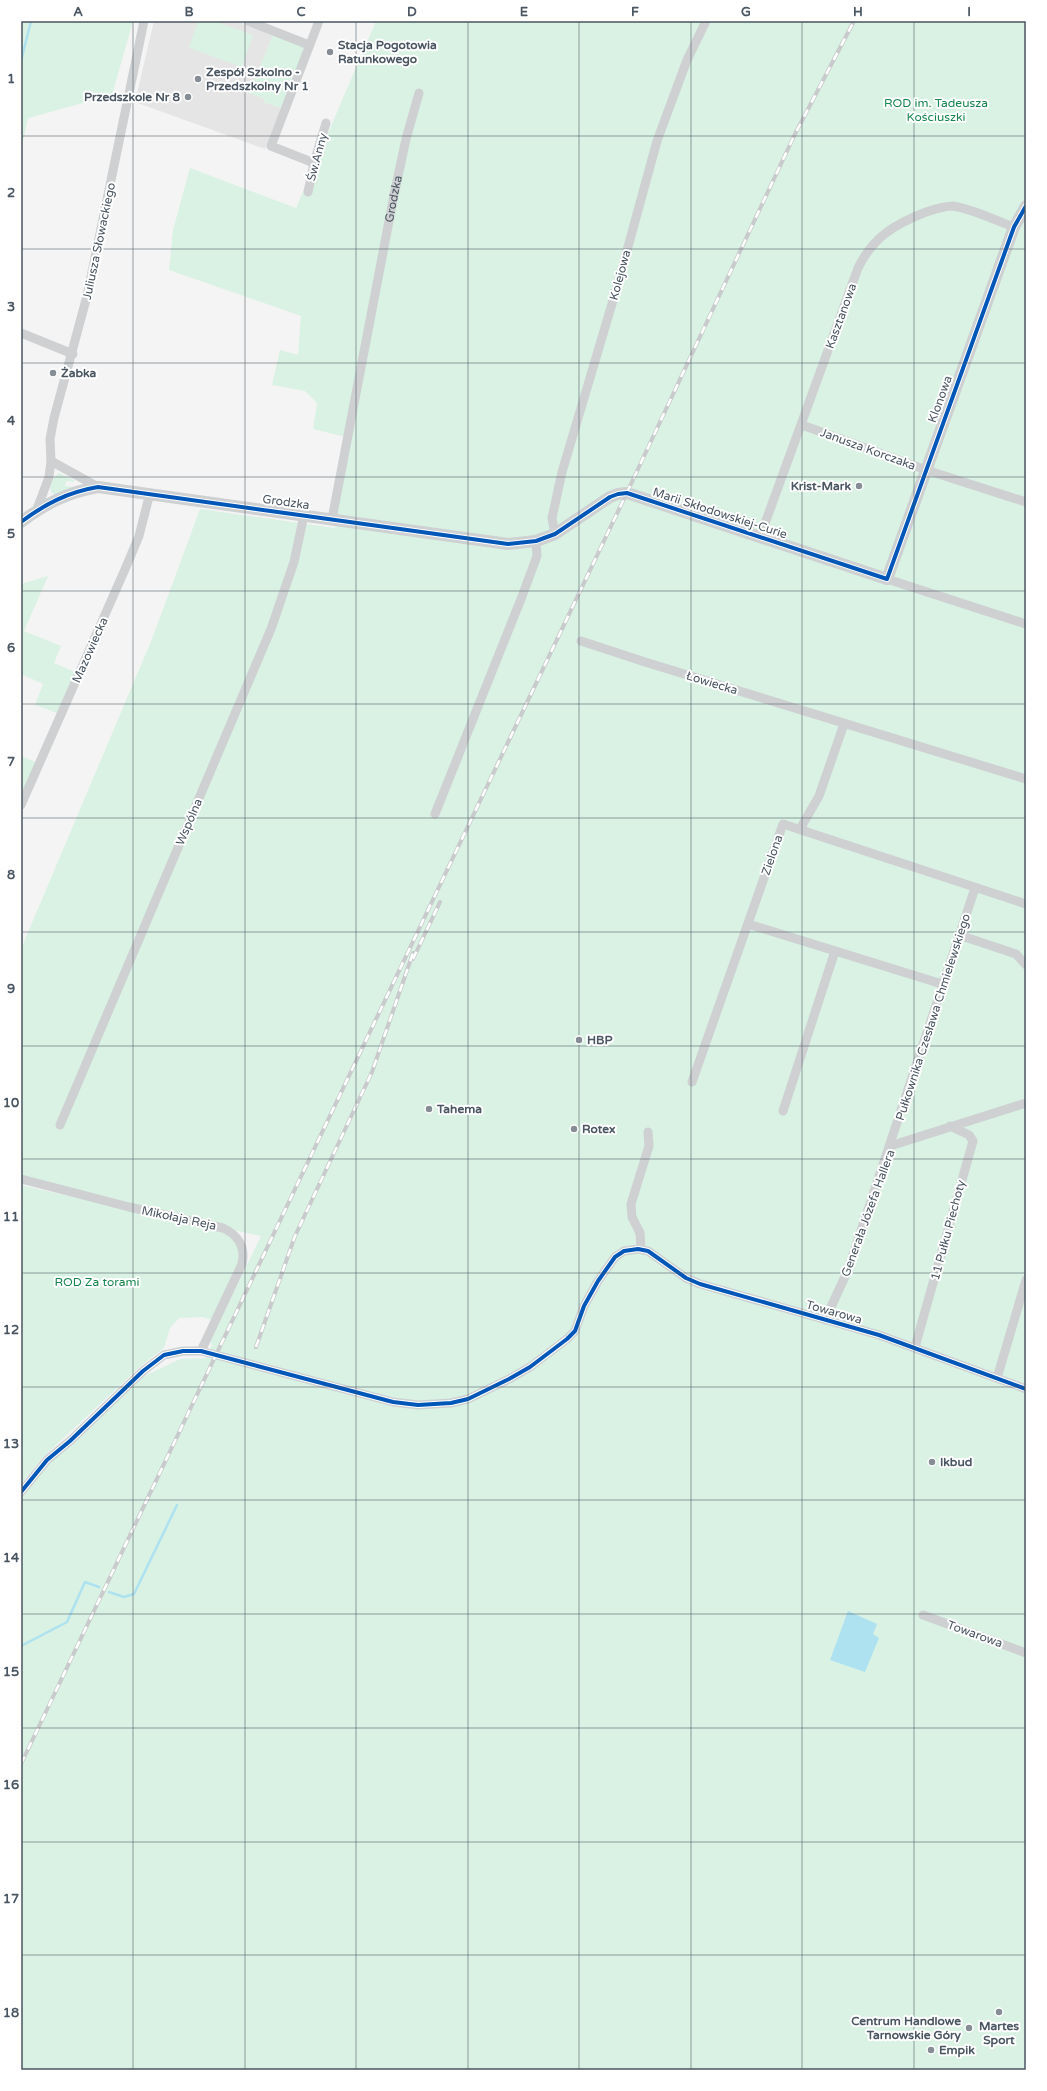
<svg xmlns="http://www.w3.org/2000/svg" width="1047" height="2091" font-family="'Varela Round',sans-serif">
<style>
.education{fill:#e6e5e6}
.green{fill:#d9f2e3}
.water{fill:#aee2f0}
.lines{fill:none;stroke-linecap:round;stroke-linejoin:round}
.stream{stroke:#aee2f0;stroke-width:2.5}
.minor{stroke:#ced0d2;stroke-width:9}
.tertiary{stroke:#ced0d2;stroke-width:12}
.rail-casing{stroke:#c9cacc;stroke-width:4}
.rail{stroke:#fff;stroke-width:2.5;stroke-dasharray:8;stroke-linecap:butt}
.cycleway-casing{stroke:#fff;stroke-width:6}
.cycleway{stroke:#0057b8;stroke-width:4}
.grid{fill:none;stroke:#4a5661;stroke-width:1;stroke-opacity:0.55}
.poi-dot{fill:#868d94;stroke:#fff;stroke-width:1.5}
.labels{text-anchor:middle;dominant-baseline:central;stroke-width:4;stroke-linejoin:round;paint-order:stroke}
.poi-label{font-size:12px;font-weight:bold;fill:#4a5661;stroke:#fff;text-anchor:start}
.park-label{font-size:12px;fill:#17864f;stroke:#fff}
.street-label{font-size:12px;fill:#4a5661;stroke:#fff}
.neatline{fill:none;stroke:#4a5661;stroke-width:1.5}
.grid-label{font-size:13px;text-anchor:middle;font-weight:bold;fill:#4a5661}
</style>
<rect width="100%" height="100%" fill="#f4f4f4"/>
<polygon class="education" points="154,21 236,21 273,35 249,93 265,99 264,102 281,108 265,149 135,102"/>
<g class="green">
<polygon points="21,21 133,21 112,95 28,118 21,150"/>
<polygon points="198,21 214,21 253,35 242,67 189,48"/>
<polygon points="376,21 1026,21 1026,2070 21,2070 21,1494 64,1447 134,1381 180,1359 206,1358 212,1345 210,1341 261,1236 160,1214 21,1179 21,949 152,639 200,509 335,528 350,438 313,429 317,403 305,391 272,385 280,350 298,355 301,316 169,270 173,230 190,168 296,208"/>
<polygon points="273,35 303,46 304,50 281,108 264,102 265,99 249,93"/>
<path d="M59,473L74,480V482L66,481L65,486L73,487L55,495L51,492C49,485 53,477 59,473Z"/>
<polygon points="48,576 24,631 61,646 54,663 75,672 60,714 35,705 43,684 21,674 21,584"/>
<polygon points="21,756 38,763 21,796"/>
<polygon points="21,1185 223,1232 237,1243 240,1258 213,1320 202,1317 179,1318 170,1328 164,1348 143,1364 42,1458 21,1484"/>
</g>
<polygon class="water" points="848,1611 877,1624 873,1634 879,1638 865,1672 830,1660"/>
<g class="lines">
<g class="stream">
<polyline points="21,61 31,21"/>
<polyline points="109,1592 124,1597 134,1594 177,1505"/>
<polyline points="21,1646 67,1622 85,1582 99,1587"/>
</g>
<g class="minor">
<polyline points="248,21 309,45"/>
<polyline points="314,163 271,146 319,21"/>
<polyline points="308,192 314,163 326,123"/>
<polyline points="21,333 73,354"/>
<polyline points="802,425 926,470 1026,502"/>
<polyline points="51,461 98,487"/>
<polyline points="37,509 49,477 51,461 50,439 54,418 87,296 144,21"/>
<path id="s1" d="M332,519L394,195L406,139L419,93"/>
<polyline points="555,534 552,518 562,472 617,287 657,141 687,60 706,21"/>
<path d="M760,537L858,268C873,237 895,224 926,212C935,209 944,206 953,206C973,209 994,220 1014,227"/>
<polyline points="887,579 1026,624"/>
<polyline points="581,641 645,662 1026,779"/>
<polyline points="21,805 126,567 139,536 150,493"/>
<polyline points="435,814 521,599 537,556 536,541"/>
<polyline points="800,829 819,796 844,724"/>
<polyline points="748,924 942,984"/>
<polyline points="959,935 1016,954 1026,965"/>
<polyline points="692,1082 783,824 1026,904"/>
<polyline points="783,1111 835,951"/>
<polyline points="60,1125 271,629 294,562 304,515"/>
<polyline points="890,1146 1026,1103"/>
<path d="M21,1179L129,1207L223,1228C238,1235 246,1247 242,1264L201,1351"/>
<polyline points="641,1249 640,1233 632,1217 631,1204 649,1146 648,1132"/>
<polyline points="825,1320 848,1270 975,888"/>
<polyline points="915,1347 973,1141 969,1135 950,1126"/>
<polyline points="997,1378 1026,1280"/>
<polyline points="21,1492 47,1460 70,1441 143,1371 164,1355 183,1351 201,1351 393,1402 418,1405 451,1403 468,1399 509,1379 530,1367 567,1339 575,1331 584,1306 598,1281 615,1257 624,1251 638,1249 648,1251 686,1278 700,1284 879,1335 1026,1389"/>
<polyline points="923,1615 1026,1653"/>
</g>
<path class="tertiary" d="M21,522C45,504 68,492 98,487L508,544L536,541L555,534L610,497L618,494L627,493L887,579L1014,227L1026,206"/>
<defs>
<g id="rail">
<polyline points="413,959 440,902"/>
<polyline points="256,1347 295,1236 372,1072 413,953"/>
<polyline points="21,1764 623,501 795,134 854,21"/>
</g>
</defs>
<use href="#rail" class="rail-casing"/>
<use href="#rail" class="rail"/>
<defs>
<g id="cycleway">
<path d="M21,522C45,504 68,492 98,487L508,544L536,541L555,534L610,497L618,494L627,493L887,579L1014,227L1026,206"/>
<polyline points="21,1492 47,1460 70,1441 143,1371 164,1355 183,1351 201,1351 393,1402 418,1405 451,1403 468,1399 509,1379 530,1367 567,1339 575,1331 584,1306 598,1281 615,1257 624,1251 638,1249 648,1251 686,1278 700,1284 879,1335 1026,1389"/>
</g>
</defs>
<use href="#cycleway" class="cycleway-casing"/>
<use href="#cycleway" class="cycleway"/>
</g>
<path class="grid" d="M133,21V2070M245,21V2070M356,21V2070M468,21V2070M579,21V2070M691,21V2070M802,21V2070M914,21V2070M21,136H1026M21,249H1026M21,363H1026M21,477H1026M21,591H1026M21,704H1026M21,818H1026M21,932H1026M21,1046H1026M21,1159H1026M21,1273H1026M21,1387H1026M21,1500H1026M21,1614H1026M21,1728H1026M21,1842H1026M21,1955H1026"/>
<g class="poi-dot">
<circle cx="330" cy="52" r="4"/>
<circle cx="198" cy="79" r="4"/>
<circle cx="188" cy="97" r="4"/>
<circle cx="53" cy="373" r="4"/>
<circle cx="859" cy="486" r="4"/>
<circle cx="579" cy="1040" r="4"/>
<circle cx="429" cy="1109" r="4"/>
<circle cx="574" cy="1129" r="4"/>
<circle cx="932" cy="1462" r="4"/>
<circle cx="999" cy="2012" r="4"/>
<circle cx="969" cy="2028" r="4"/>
<circle cx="931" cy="2050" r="4"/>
</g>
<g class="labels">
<g class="poi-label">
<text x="338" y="45">Stacja Pogotowia<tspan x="338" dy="14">Ratunkowego</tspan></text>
<text x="206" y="72">Zespół Szkolno -<tspan x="206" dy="14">Przedszkolny Nr 1</tspan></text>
<text x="180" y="97" text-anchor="end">Przedszkole Nr 8</text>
<text x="61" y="373">Żabka</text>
<text x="851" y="486" text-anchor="end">Krist-Mark</text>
<text x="587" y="1040">HBP</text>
<text x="437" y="1109">Tahema</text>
<text x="582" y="1129">Rotex</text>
<text x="940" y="1462">Ikbud</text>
<text x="961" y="2021" text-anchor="end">Centrum Handlowe<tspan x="961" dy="14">Tarnowskie Góry</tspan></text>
<text x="999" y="2026" text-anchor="middle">Martes<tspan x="999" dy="14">Sport</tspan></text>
<text x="939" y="2050">Empik</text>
</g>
<g class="park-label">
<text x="936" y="103">ROD im. Tadeusza<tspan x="936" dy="14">Kościuszki</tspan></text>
<text x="97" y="1282">ROD Za torami</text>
</g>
<g class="street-label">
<text transform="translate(317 157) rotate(-75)">Św.Anny</text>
<text stroke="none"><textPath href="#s1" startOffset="326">Grodzka</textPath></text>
<text transform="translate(99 241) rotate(-78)">Juliusza Słowackiego</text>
<text transform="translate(620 275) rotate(-75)">Kolejowa</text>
<text transform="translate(841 316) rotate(-70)">Kasztanowa</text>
<text transform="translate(940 399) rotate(-70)">Klonowa</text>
<text transform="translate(868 449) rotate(20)">Janusza Korczaka</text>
<text transform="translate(286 502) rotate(8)">Grodzka</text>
<text transform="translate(720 513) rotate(18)">Marii Skłodowskiej-Curie</text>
<text transform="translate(90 650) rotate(-66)">Mazowiecka</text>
<text transform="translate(712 683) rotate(17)">Łowiecka</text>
<text transform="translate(189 822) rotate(-67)">Wspólna</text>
<text transform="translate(772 855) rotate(-71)">Zielona</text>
<text transform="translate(933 1017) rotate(-72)">Pułkownika Czesława Chmielewskiego</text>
<text transform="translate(868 1213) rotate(-70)">Generała Józefa Hallera</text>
<text transform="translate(179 1218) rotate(12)">Mikołaja Reja</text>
<text transform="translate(948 1230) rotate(-75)">11 Pułku Piechoty</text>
<text transform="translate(834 1312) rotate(16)">Towarowa</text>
<text transform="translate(975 1634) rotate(20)">Towarowa</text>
</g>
</g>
<rect width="1047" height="2091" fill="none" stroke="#ffffff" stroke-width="44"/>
<rect x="22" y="22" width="1003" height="2047" class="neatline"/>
<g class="grid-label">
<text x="78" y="16">A</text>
<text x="189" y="16">B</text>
<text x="301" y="16">C</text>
<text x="412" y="16">D</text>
<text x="524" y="16">E</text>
<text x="635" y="16">F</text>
<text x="746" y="16">G</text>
<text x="858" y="16">H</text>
<text x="969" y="16">I</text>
<text x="11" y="83">1</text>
<text x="11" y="197">2</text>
<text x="11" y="311">3</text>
<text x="11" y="425">4</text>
<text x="11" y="538">5</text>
<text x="11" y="652">6</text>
<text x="11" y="766">7</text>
<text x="11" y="879">8</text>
<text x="11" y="993">9</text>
<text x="11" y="1107">10</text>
<text x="11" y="1221">11</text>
<text x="11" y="1334">12</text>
<text x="11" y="1448">13</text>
<text x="11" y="1562">14</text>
<text x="11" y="1676">15</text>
<text x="11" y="1789">16</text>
<text x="11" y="1903">17</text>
<text x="11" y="2017">18</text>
</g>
</svg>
